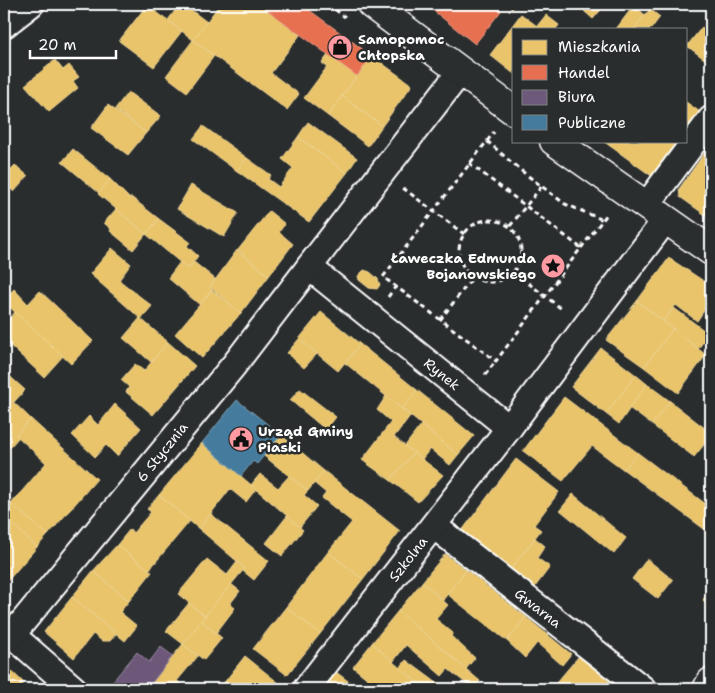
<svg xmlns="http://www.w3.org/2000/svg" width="715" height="693" font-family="'Shantell Sans',sans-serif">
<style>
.homes{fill:#e9c46a;stroke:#f0d697}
.shops{fill:#e76f51;stroke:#ee9a85}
.offices{fill:#6d597a;stroke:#998ba2}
.public{fill:#457b9d;stroke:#7da3ba}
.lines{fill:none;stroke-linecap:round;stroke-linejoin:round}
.minor-casing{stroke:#fff;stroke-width:29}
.tertiary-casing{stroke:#fff;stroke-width:31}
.path{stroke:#fff;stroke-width:3;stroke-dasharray:5 4;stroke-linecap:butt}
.minor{stroke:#2a2d2e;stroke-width:25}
.tertiary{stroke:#2a2d2e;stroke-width:28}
.labels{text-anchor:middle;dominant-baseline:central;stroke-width:5;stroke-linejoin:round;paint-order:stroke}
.poi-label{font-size:14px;font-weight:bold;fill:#fff;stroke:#2a2d2e;text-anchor:start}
.street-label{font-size:14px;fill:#fff;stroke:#2a2d2e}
</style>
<rect width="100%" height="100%" fill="#2a2d2e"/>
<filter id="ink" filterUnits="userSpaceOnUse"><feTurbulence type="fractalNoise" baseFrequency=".02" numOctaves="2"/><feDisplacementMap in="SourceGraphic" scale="10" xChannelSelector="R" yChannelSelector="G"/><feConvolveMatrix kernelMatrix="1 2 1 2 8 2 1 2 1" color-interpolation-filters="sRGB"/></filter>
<g filter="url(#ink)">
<g class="homes">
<polygon points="180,4 183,4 207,22 193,40 168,20"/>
<polygon points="220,4 259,4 300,35 271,73 299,94 287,110 193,40"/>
<polygon points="505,4 516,4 512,9"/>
<polygon points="590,4 606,4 593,19 584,11"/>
<polygon points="147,5 182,31 154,67 119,41"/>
<polygon points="634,5 645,15 634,29 616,29"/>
<polygon points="650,9 660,17 651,29 634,29"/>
<polygon points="521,14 537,26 546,15 559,25 556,29 514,29 514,74 490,55"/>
<polygon points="702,27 711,34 711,64 687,46"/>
<polygon points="193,40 214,56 187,92 166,76"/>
<polygon points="328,55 357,76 328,116 304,98 327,67 322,63"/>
<polygon points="372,56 412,85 382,126 342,96"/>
<polygon points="55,60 63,70 69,65 79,77 73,81 78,88 49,112 25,85"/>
<polygon points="128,92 161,116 146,133 115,109"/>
<polygon points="342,96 382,126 368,146 328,116"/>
<polygon points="686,102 700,112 686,131"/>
<polygon points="108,105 146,133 128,155 91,128"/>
<polygon points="308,122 357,158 347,173 298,137"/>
<polygon points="203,126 247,158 237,171 193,139"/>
<polygon points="298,137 347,173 309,222 237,171 247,158 271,175 268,179 279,187 293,168 282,159"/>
<polygon points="603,141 613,141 610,146"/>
<polygon points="613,141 679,141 653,177 610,146"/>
<polygon points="711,144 711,219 680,197 679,189"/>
<polygon points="73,149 110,179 99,193 62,162"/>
<polygon points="15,165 28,176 14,192 4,183 4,178"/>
<polygon points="110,179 130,199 131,197 159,219 146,234 98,194"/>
<polygon points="191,185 238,213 224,237 177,209"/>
<polygon points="116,209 146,234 133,250 110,231 111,229 104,223"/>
<polygon points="269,211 285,224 279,232 293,244 269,276 238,250"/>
<polygon points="159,219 190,242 187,246 198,256 188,269 146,234"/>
<polygon points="112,248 131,264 119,280 152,306 141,319 90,274"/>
<polygon points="237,250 269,276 241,313 210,287"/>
<polygon points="669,258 711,286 711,300 697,321 676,305 663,321 637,301"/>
<polygon points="180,262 188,269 194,262 215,279 210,287 212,290 200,305 168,278"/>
<polygon points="364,270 370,272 378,279 380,285 377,289 369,288 359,280 358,276"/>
<polygon points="14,289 28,304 40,291 93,341 71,364 4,302 4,299"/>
<polygon points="212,290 241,313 202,358 175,334"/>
<polygon points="637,301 673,329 644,367 606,340"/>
<polygon points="674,308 709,334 698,349 663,321"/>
<polygon points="15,312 63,356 44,377 4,340 4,325"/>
<polygon points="321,312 360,344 338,371 299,339"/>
<polygon points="140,318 168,342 151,362 123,338"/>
<polygon points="673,329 706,355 678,393 644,367"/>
<polygon points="299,339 317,354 304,368 287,353"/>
<polygon points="168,342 195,366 153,415 126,392 129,387 121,380 135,364 144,371"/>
<polygon points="360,344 417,390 402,409 345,363"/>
<polygon points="601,348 636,375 606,414 571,387"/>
<polygon points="4,371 25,390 14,402 4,393"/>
<polygon points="636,375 647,384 619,424 606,414"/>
<polygon points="647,384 670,401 652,425 629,408"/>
<polygon points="300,389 336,417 326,430 290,400"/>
<polygon points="417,390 474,436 458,455 402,409"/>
<polygon points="4,393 31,419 16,435 19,437 9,448 4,443"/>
<polygon points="386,396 410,416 394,437 414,453 390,480 362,460 391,422 377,410"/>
<polygon points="564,397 638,453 624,470 592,446 563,481 523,451"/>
<polygon points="670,401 711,433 711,436 694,457 652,425"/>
<polygon points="115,404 141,428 117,456 106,445 95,457 72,435 89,416 98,425"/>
<polygon points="31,419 97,479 48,535 11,504 46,463 16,435"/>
<polygon points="711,421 711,433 705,429"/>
<polygon points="421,425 458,455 450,465 430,449 422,459 405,446"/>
<polygon points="281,435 324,471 308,491 264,456"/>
<polygon points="711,436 711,448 705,443"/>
<polygon points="202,443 256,489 246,502 230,489 199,529 159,495"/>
<polygon points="414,453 443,475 418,502 390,480"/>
<polygon points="638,453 711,508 711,534 624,470"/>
<polygon points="516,459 559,492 534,525 541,530 511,569 461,532"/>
<polygon points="324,471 400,531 363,579 328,552 352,522 322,498 326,493 314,483"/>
<polygon points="260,474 278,488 289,476 308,491 304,495 317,506 300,527 251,485"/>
<polygon points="573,494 626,538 614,554 560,510"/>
<polygon points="159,495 190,521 149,570 117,545 130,529 133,533 151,512 147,509"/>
<polygon points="4,498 48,535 37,547 9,521 5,526 4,525"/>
<polygon points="211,514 269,561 254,580 243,571 245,568 199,529"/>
<polygon points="287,516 303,530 282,556 266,543"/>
<polygon points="9,521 37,547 4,585 4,527"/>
<polygon points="535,538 545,546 537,558 550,567 535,587 511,569"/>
<polygon points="117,545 152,572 129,601 93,571"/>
<polygon points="328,552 363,579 320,634 286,607"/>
<polygon points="445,554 466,570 443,600 422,582"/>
<polygon points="207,559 227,575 237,562 245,568 205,616 178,594"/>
<polygon points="647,559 673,580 658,599 632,579"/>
<polygon points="466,570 526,617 507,641 447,594"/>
<polygon points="93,571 129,601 120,612 137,626 125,641 72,597"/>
<polygon points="422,582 448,605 436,619 453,633 451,636 475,658 466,669 398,611"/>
<polygon points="231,584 240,591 230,604 235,608 216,633 201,621"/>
<polygon points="711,588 711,607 703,600"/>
<polygon points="72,597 116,634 110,641 102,641 93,634 74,658 44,632"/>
<polygon points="189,603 205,616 183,644 166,631"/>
<polygon points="286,607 320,634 287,675 253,649"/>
<polygon points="398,611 480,681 473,689 448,669 442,676 406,645 393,662 372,643"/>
<polygon points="526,617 571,654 562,665 537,643 525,658 507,641"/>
<polygon points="201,621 222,638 204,660 183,644"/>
<polygon points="372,643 393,662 425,689 380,689 353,667"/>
<polygon points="183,644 198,656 177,681 180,683 175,689 159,689 151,683"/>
<polygon points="245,656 280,684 276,689 219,689"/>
<polygon points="579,656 618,689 551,689"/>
<polygon points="406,660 433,680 444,689 426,689 400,668"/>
<polygon points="4,664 24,683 18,689 4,689"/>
<polygon points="336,672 356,687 354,689 323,689"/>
</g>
<g class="shops">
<polygon points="259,4 301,4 372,56 357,76"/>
<polygon points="425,4 492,4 501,11 475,44"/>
</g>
<polygon class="offices" points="161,647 173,656 147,689 110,689 108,687 137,652 149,662"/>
<polygon class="public" points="237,400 281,435 257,464 253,461 241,476 202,443"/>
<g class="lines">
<defs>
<g id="minor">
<polyline points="4,25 31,4"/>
<polyline points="460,72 309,267 509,428 666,219"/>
<polyline points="646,206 711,119"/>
<polyline points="434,526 643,689"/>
<polyline points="4,628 74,689"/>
<polyline points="12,635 234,365 309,267"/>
<polyline points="306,689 509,428"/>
</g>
<g id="tertiary">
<polyline points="371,4 514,111"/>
<polyline points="554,141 711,251"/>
<polyline points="707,689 711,682"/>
</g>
</defs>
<use href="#minor" class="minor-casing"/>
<use href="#tertiary" class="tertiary-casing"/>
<g class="path">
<polyline points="328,4 345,17"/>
<polyline points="487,141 519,169 565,204 603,220"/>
<polyline points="469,163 581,248 496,361 383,277 494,132"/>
<polyline points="403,188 464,234"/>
<circle cx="490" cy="251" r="31"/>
<polyline points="510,226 541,187"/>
<polyline points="581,248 608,213"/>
<polyline points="514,272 563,310"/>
<polyline points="388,297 396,286"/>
<polyline points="440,320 473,277"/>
<polyline points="485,375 496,361"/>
</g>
<use href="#minor" class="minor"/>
<use href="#tertiary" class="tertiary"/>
</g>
</g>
<defs>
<symbol id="shop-disc" viewBox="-11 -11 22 22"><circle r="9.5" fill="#ff9aa2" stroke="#2a2d2e"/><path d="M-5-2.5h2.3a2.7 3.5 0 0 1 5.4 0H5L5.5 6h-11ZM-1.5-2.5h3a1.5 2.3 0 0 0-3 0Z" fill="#111"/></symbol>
<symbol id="sight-disc" viewBox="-11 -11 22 22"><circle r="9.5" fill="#ff9aa2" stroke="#2a2d2e"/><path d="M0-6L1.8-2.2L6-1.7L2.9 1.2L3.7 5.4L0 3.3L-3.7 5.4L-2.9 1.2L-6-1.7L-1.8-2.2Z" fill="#111"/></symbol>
<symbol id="civic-disc" viewBox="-11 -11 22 22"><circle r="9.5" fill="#ff9aa2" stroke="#2a2d2e"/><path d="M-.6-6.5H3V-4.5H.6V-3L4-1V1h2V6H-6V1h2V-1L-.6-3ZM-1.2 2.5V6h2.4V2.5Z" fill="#111"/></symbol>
</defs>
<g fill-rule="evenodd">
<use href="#shop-disc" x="326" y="33" width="28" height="28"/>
<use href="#sight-disc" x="539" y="252" width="28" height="28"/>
<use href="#civic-disc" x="227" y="425" width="28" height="28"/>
</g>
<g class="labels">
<g class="poi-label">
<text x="358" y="39">Samopomoc<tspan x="358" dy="16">Chłopska</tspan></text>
<text x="536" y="258" text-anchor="end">Ławeczka Edmunda<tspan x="536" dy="16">Bojanowskiego</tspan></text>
<text x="258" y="431">Urząd Gminy<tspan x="258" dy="16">Piaski</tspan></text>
</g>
<g class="street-label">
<text transform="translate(442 374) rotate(39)">Rynek</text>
<text transform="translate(162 452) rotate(-51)">6 Stycznia</text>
<text transform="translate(408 559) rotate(-52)">Szkolna</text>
<text transform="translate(538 608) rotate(38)">Gwarna</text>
</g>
</g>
<rect width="715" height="693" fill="none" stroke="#2a2d2e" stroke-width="20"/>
<rect x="10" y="10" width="695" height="673" fill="none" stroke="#fff" stroke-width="2" filter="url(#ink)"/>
<rect x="512" y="28" width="175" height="115" fill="#2a2d2e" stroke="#7f8182"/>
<rect x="522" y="40" width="25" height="15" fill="#e9c46a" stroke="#7f8182"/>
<text x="558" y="52" font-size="15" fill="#ffffff">Mieszkania</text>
<rect x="522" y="65" width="25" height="15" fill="#e76f51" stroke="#7f8182"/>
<text x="558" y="78" font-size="15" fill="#ffffff">Handel</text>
<rect x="522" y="90" width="25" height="15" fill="#6d597a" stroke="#7f8182"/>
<text x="558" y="102" font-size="15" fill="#ffffff">Biura</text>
<rect x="522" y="115" width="25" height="15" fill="#457b9d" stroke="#7f8182"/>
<text x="558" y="128" font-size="15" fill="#ffffff">Publiczne</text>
<path d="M30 50v8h86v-8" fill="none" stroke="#ffffff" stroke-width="2.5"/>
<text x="38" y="50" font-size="15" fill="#ffffff" stroke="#2a2d2e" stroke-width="4" paint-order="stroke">20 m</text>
</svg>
